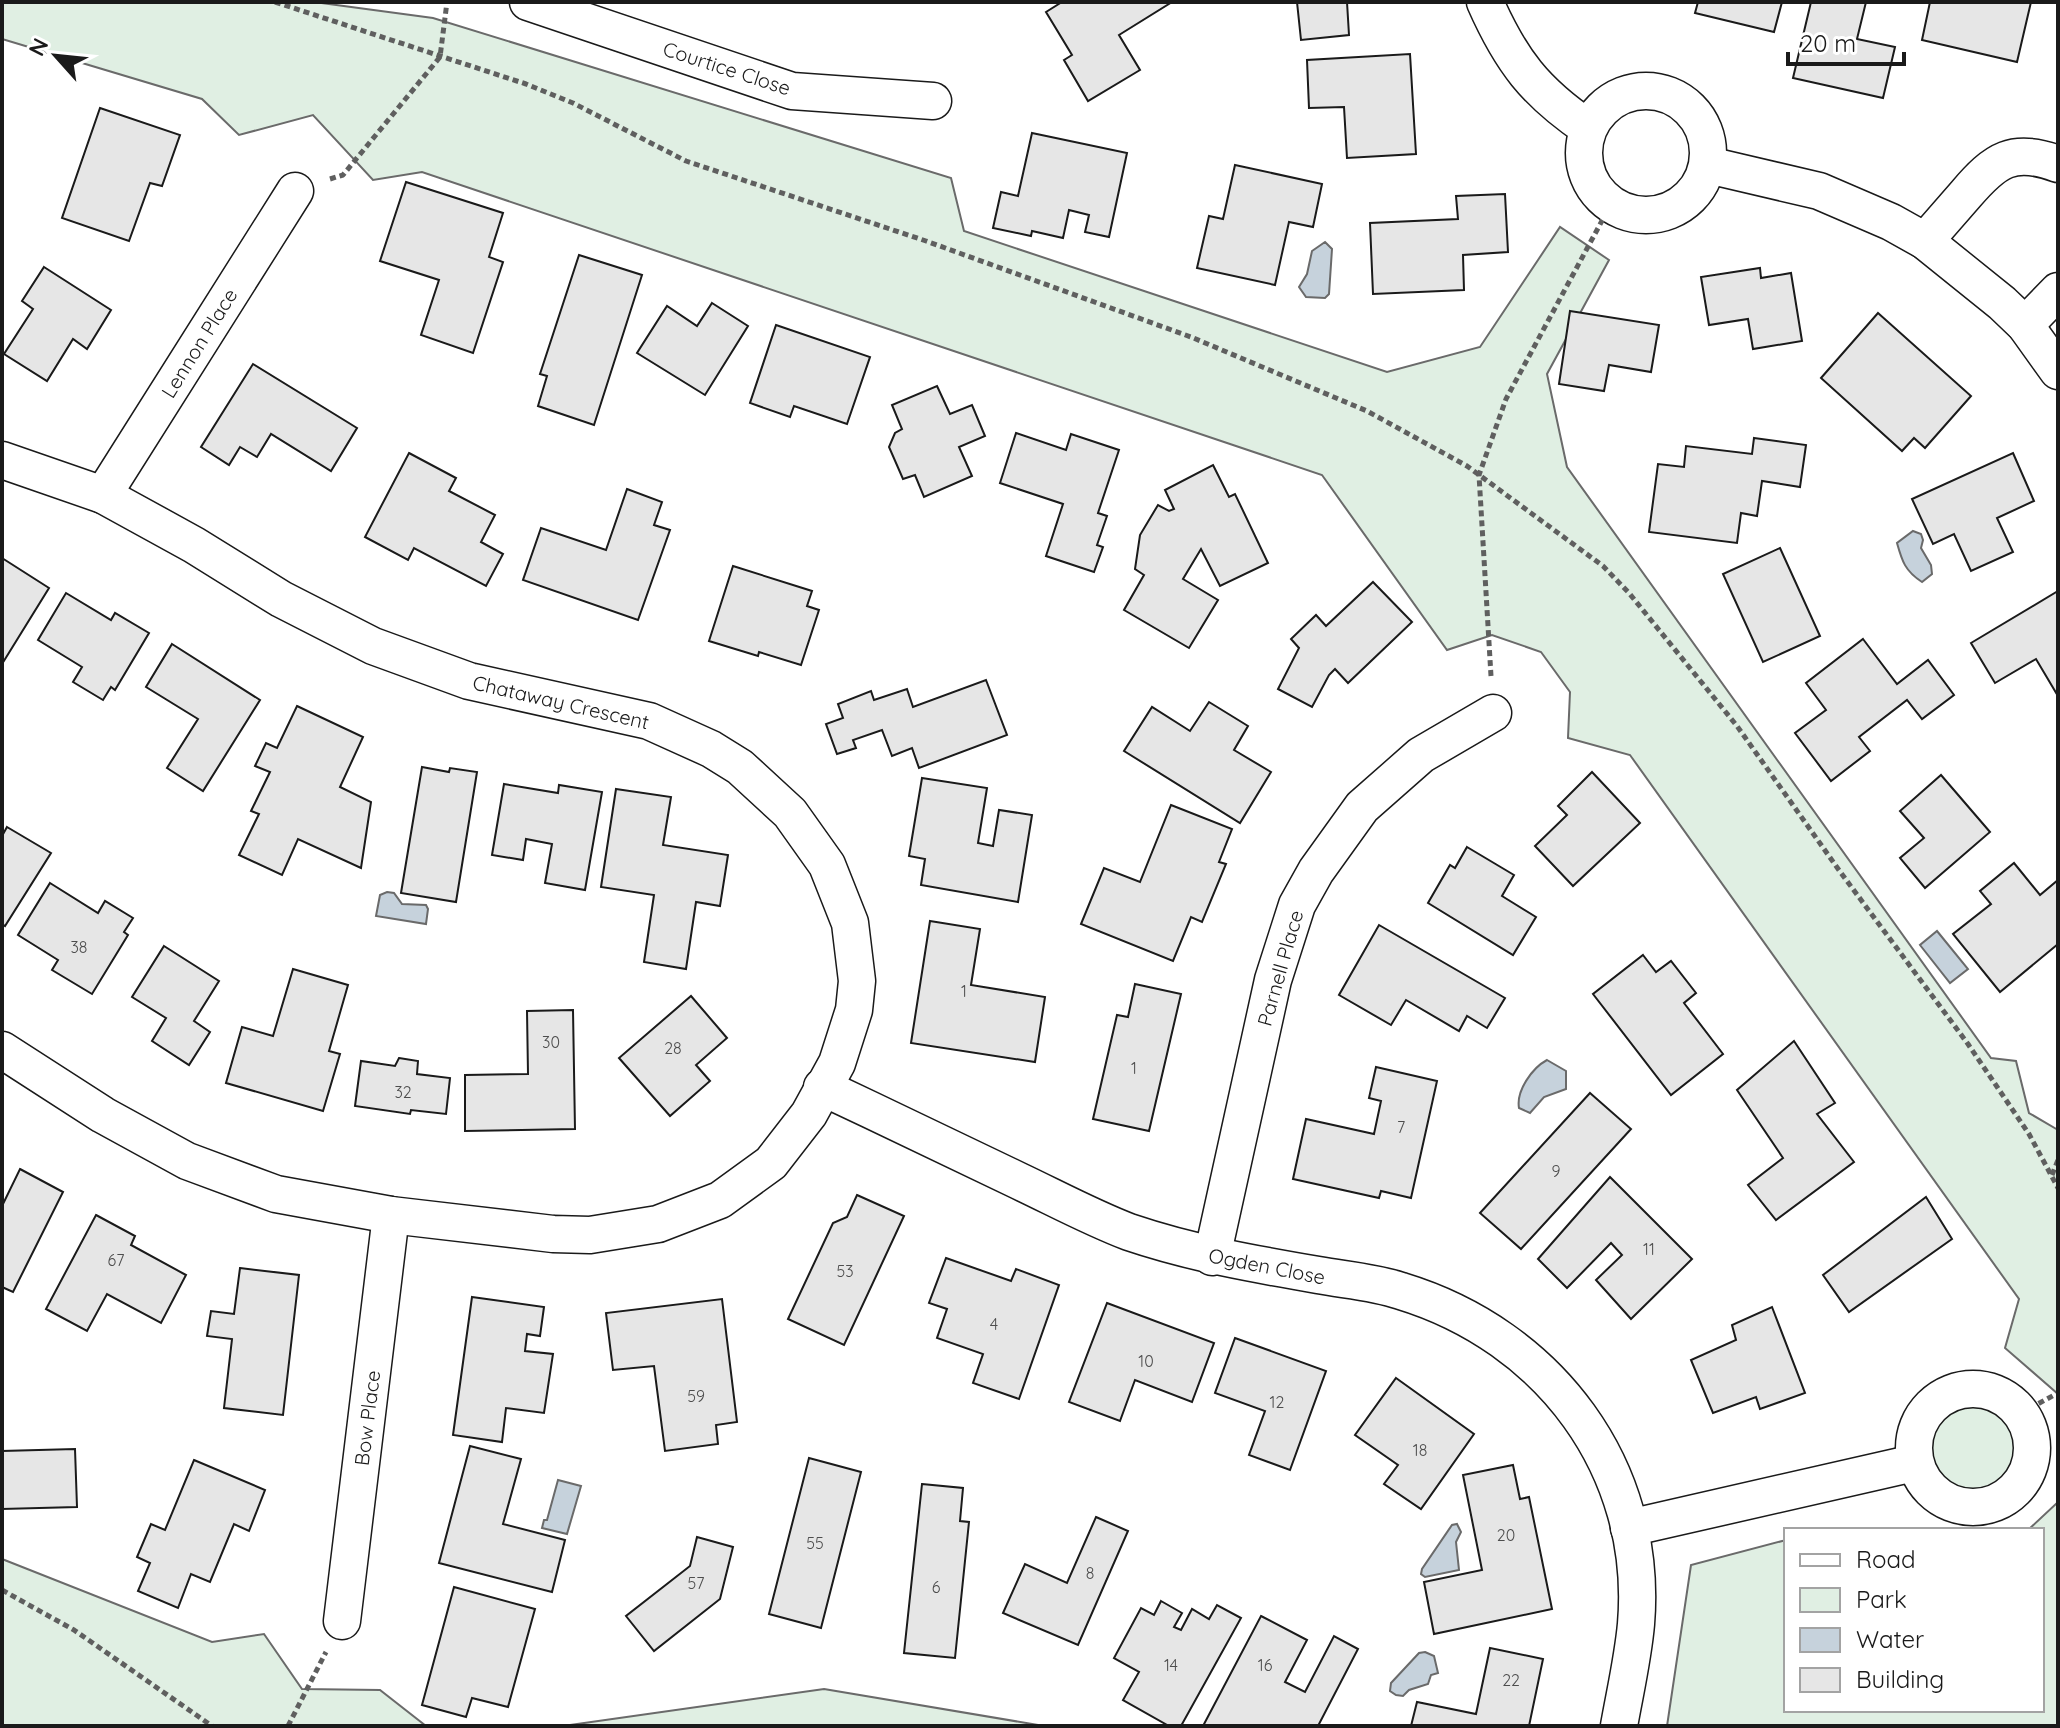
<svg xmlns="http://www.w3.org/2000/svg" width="2060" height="1728" font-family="Quicksand,sans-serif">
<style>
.green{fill:#e0efe3;stroke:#6a6a6a;stroke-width:2}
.water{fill:#c6d2dc;stroke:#6a6a6a;stroke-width:2}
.building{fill:#e6e6e6;stroke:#1a1a1a;stroke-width:2}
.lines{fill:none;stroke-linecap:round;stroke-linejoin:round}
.minor-casing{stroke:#1a1a1a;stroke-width:39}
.path{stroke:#5f5f5f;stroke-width:5;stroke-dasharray:6 4;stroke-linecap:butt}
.minor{stroke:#fff;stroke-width:36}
.labels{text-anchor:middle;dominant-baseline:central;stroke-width:6;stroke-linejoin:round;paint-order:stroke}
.number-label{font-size:16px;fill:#4d4d4d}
.street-label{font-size:20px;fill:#1a1a1a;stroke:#fff}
</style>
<rect width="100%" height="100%" fill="#fff"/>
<g class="green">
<polygon points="2,2 314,2 433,18 951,178 964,231 1387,372 1480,347 1560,227 1609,260 1547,374 1567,467 1991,1058 2016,1061 2029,1113 2058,1130 2058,1394 2005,1348 2019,1299 1630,755 1568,738 1570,692 1541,652 1492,635 1447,650 1322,475 422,172 373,180 313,115 239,135 202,99 2,39"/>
<circle cx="1971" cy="1452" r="46"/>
<polygon points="2058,1502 2058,1726 1667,1726 1691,1565 1786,1540 1786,1710 2042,1710 2042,1530 2028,1530"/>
<polygon points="2,1559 212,1642 264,1634 302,1689 380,1690 426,1726 2,1726"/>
<polygon points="824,1689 1044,1726 563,1726"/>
</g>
<g class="water">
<polygon points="1325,242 1332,249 1329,294 1325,298 1306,297 1299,287 1307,274 1312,251"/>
<path d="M1913,531L1921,534L1923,540L1921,548L1931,565L1932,574L1922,582C1905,571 1902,561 1897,543Z"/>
<polygon points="387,892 394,893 402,904 426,905 428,909 426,924 376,916 380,895"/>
<polygon points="1937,931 1968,969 1950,983 1920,945"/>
<path d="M1547,1060L1566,1071V1089L1544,1097L1530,1113L1519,1108C1516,1091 1532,1068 1547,1060Z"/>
<polygon points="558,1480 581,1486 567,1534 542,1528 544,1520 547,1520"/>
<polygon points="1457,1524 1461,1532 1456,1542 1459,1570 1425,1577 1421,1574 1422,1569 1452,1525"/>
<polygon points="1425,1652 1434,1656 1438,1673 1431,1675 1428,1684 1409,1690 1403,1696 1396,1695 1390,1691 1391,1683 1419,1653"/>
</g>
<g class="building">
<polygon points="1062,2 1172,2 1119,35 1140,70 1088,101 1064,60 1072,55 1046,12"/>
<polygon points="1297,2 1347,2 1349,35 1301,40"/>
<polygon points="1698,2 1782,2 1774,32 1695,13"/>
<polygon points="1811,2 1866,2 1857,39 1895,47 1883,98 1793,78"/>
<polygon points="1930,2 2031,2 2017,62 1922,40"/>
<polygon points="1410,54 1416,154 1347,158 1344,107 1309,108 1307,60"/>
<polygon points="100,108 180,135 162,186 150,183 129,241 62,218"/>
<polygon points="1032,133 1127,153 1109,237 1085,232 1089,215 1069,210 1063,238 1032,231 1031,236 993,228 1001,192 1018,196"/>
<polygon points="1235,165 1322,184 1313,227 1289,222 1275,285 1197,268 1209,216 1223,219"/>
<polygon points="406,182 503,213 489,257 503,262 473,353 421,335 439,280 380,261"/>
<polygon points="1505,194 1508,252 1463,255 1464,290 1373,294 1370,223 1458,219 1456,196"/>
<polygon points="579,255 642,275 594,425 538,406 547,376 540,374"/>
<polygon points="44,267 111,310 87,349 73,339 47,381 4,354 33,309 22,301"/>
<polygon points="1760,268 1761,278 1791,273 1802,341 1753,349 1748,319 1709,325 1701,277"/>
<polygon points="712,303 748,326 705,395 637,353 667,306 697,326"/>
<polygon points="1570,311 1659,325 1651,372 1609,365 1604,391 1559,384"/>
<polygon points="1878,313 1971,396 1925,448 1914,438 1902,451 1821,378"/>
<polygon points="776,325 870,357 847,424 794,406 790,417 750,403"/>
<polygon points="253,364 357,428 331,471 271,434 257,457 240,447 229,465 201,447"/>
<polygon points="937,386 950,414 972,405 985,436 959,447 972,476 924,497 915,475 903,479 889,447 895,433 902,429 892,405"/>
<polygon points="1016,433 1066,450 1071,434 1119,450 1098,513 1107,516 1097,545 1103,547 1094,572 1046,556 1063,504 1000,483"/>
<polygon points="1754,438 1806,445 1800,487 1762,481 1757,516 1741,513 1737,543 1649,532 1658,464 1684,467 1686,446 1752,454"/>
<polygon points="409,453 456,478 449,491 495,515 481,542 503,554 486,586 414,548 408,560 365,537"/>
<polygon points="2013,453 2034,501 1997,518 2013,552 1971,571 1954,534 1933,544 1912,499"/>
<polygon points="1213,465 1229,497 1235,494 1268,563 1220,586 1201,549 1183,579 1218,600 1189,648 1124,610 1144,575 1135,569 1140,535 1158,505 1169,511 1174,509 1165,490"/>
<polygon points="627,489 662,502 654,525 670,530 638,620 523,580 541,528 606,550"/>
<polygon points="1780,548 1820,636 1763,662 1723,574"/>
<polygon points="2,558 49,588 2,664"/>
<polygon points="733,566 812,591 807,606 819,610 801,665 759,652 758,656 709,641"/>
<polygon points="1373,582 1412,622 1348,683 1335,669 1329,675 1312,707 1278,689 1299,648 1291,639 1316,615 1326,626"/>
<polygon points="2058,591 2058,696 2036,659 1995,683 1971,643"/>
<polygon points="66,593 111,620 115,613 149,633 115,690 111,687 103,700 73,682 82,667 38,640"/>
<polygon points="1863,639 1897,684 1928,660 1954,695 1922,719 1907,700 1859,737 1870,751 1831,781 1795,733 1826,710 1806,683"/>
<polygon points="172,644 260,700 203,791 167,768 198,719 146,687"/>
<polygon points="986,680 1007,735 919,768 912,748 892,756 882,730 853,740 856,748 837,754 826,724 843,718 838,704 871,691 874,700 907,689 913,707"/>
<polygon points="1209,702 1248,726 1234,750 1271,772 1240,823 1124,751 1152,707 1190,731"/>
<polygon points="297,706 363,737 340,787 371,802 361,868 298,839 282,875 239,855 259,814 251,811 270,772 255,766 266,743 277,748"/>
<polygon points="422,767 449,772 450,768 477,772 456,902 401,893"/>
<polygon points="1592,772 1640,823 1573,886 1535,846 1567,815 1558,806"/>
<polygon points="1941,775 1990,832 1925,888 1900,858 1924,838 1900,811"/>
<polygon points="922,778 987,788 978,843 993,846 999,810 1032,815 1018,902 921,885 925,859 909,856"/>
<polygon points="504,784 558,793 559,785 602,792 585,890 545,883 552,844 526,839 523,860 492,855"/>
<polygon points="616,789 671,797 663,845 728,855 720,906 696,902 686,969 644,962 654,895 601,887"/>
<polygon points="1171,805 1232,829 1219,862 1226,864 1202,922 1191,917 1173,961 1081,924 1104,868 1140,882"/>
<polygon points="7,827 51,853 5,926 2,924 2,836"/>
<polygon points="1467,847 1514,875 1502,896 1536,917 1513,955 1428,903 1450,865 1455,868"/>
<polygon points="2014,863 2040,895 2058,880 2058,944 2000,992 1953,934 1991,904 1980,891"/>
<polygon points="50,883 98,913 105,901 133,918 124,932 128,935 92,994 52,970 58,960 18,935"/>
<polygon points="930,921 980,929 971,985 1045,997 1035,1062 911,1043"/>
<polygon points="1379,925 1505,998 1487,1028 1467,1016 1459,1031 1406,1000 1391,1025 1339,995"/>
<polygon points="164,946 219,981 194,1021 210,1032 189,1065 152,1041 166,1018 132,997"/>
<polygon points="1643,955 1656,972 1671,961 1696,993 1684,1003 1723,1054 1671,1095 1593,994"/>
<polygon points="293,969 348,985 329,1051 340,1054 323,1111 226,1083 242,1027 273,1036"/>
<polygon points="1135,984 1181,994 1149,1131 1093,1119 1117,1015 1128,1017"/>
<polygon points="691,996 727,1038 696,1065 710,1081 670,1116 619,1058"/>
<polygon points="573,1010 575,1129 465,1131 465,1075 528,1074 527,1011"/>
<polygon points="1794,1041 1835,1103 1817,1114 1854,1162 1776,1220 1748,1185 1783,1158 1737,1090"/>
<polygon points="399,1058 418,1061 417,1074 450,1078 446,1114 411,1110 410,1114 355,1106 361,1061 395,1066"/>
<polygon points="1376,1067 1437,1081 1411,1198 1381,1191 1379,1198 1293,1179 1306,1119 1374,1134 1381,1101 1369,1098"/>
<polygon points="1590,1093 1631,1129 1521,1249 1480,1213"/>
<polygon points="20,1169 63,1192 13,1292 2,1287 2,1206"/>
<polygon points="1610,1177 1692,1259 1631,1319 1596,1280 1622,1255 1611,1243 1567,1288 1538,1259"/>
<polygon points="857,1195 904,1216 844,1345 788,1319 833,1223 847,1217"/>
<polygon points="1926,1197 1952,1239 1849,1312 1823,1275"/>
<polygon points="96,1215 135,1236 131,1245 186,1275 161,1323 107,1294 87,1331 46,1309"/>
<polygon points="946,1258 1011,1281 1016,1269 1059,1285 1019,1399 973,1383 983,1354 937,1338 947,1309 929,1303"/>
<polygon points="240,1268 299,1275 283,1415 224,1408 232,1339 207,1336 211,1311 234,1314"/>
<polygon points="472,1297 544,1307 540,1336 527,1334 525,1351 553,1354 544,1413 506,1408 502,1442 453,1435"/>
<polygon points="722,1299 737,1422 716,1425 718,1444 665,1451 654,1366 613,1370 606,1313"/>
<polygon points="1107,1303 1214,1343 1192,1402 1135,1380 1120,1421 1069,1402"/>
<polygon points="1772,1307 1805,1393 1760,1409 1756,1397 1713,1413 1691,1360 1736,1340 1732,1325"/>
<polygon points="1235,1338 1326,1371 1290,1470 1249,1455 1265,1411 1215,1393"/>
<polygon points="1396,1378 1474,1434 1421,1509 1384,1484 1398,1465 1355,1435"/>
<polygon points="470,1446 521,1459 503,1524 565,1540 552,1592 439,1563"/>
<polygon points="75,1449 77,1507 2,1509 2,1451"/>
<polygon points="809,1458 861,1472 821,1628 769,1614"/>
<polygon points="194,1460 265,1490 249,1531 234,1524 210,1582 191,1574 178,1608 138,1591 150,1563 137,1557 151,1524 165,1530"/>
<polygon points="1513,1465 1520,1499 1529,1497 1552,1609 1434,1634 1424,1582 1482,1570 1463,1475"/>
<polygon points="922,1484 963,1488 960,1521 969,1522 955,1658 904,1653"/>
<polygon points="1096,1517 1128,1531 1078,1645 1003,1613 1025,1564 1067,1583"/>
<polygon points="697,1537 733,1547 720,1599 654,1651 626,1616 690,1566"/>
<polygon points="454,1587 535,1609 508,1707 472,1698 466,1717 422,1705"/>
<polygon points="1161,1601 1182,1613 1174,1627 1181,1630 1192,1609 1209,1619 1217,1605 1241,1618 1181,1726 1169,1726 1123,1700 1139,1672 1114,1658 1141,1608 1154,1615"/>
<polygon points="1261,1616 1307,1640 1285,1682 1305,1692 1334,1636 1358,1649 1318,1726 1203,1726"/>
<polygon points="1490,1648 1543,1659 1529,1726 1411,1726 1417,1702 1476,1714"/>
</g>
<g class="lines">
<defs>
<g id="minor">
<polyline points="528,2 792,91 933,101"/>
<path d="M1485,2C1511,61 1535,92 1588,128"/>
<circle cx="1646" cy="153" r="62"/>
<polyline points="1708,165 1819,191 1891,222 1925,241 2002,303 2025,325 2058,371"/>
<path d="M1925,241C1939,225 1952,210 1966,194C1995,160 2013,147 2058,164"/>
<polyline points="2025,325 2058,291"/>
<polyline points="2,460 103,495 194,545 281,599 373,646 469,681 649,721 711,749 740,767 790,813 827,865 850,923 857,981 854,1010 837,1063 809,1114 771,1163 720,1200 658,1224 590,1235 553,1234 391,1215 276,1194 187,1161 103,1115 2,1050"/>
<polyline points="103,495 295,191"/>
<path d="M822,1087C888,1118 954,1150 1019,1181C1055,1198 1092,1218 1129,1232C1191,1253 1254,1264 1318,1275C1345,1280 1375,1282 1401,1291C1549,1336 1649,1468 1636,1624C1633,1658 1625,1692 1619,1726"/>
<polyline points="1212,1257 1273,980 1297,905 1316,871 1362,807 1421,755 1493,713"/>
<circle cx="1973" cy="1448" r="59"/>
<polyline points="1629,1528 1914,1463"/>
<polyline points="342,1621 391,1215"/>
</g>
</defs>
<use href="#minor" class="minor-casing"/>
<g class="path">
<polyline points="275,2 526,84 573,103 686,161 926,241 1191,337 1367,411 1467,466 1603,566 1629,593 1737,726 1841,873 1968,1044 2029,1134 2058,1188"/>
<polyline points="330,179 343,175 440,57 447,2"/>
<polyline points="1491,676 1479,475 1506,399 1611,204"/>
<polyline points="2052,1175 2058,1160"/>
<polyline points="2021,1413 2058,1393"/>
<polyline points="2,1590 74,1630 212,1726"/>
<polyline points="288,1726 326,1652"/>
</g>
<use href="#minor" class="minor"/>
</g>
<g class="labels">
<g class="number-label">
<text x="79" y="947">38</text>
<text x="964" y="991">1</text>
<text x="551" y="1042">30</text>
<text x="673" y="1048">28</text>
<text x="1134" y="1068">1</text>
<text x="403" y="1092">32</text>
<text x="1401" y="1127">7</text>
<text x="1556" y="1171">9</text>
<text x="1649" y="1249">11</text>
<text x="116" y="1260">67</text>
<text x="845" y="1271">53</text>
<text x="994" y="1324">4</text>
<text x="1146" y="1361">10</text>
<text x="696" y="1396">59</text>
<text x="1277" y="1402">12</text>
<text x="1420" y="1450">18</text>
<text x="1506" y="1535">20</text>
<text x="815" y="1543">55</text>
<text x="1090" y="1573">8</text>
<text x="696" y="1583">57</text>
<text x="936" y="1587">6</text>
<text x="1171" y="1665">14</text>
<text x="1265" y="1665">16</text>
<text x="1511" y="1680">22</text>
</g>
<g class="street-label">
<text transform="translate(727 68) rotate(18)">Courtice Close</text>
<text transform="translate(199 343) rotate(-58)">Lennon Place</text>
<text transform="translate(561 702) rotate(13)">Chataway Crescent</text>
<text transform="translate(1280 968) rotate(-74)">Parnell Place</text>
<text transform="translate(1267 1266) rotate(11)">Ogden Close</text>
<text transform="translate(367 1418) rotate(-83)">Bow Place</text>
</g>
</g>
<rect width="2060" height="1728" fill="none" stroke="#1a1a1a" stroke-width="8"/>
<rect x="1784" y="1528" width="260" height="184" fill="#ffffff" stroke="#a3a3a3" stroke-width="2"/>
<rect x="1800" y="1554" width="40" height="12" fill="#ffffff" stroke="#a3a3a3" stroke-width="2"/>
<text x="1856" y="1568" font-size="24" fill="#1a1a1a">Road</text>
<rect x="1800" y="1588" width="40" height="24" fill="#e0efe3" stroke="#a3a3a3" stroke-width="2"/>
<text x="1856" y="1608" font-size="24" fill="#1a1a1a">Park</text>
<rect x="1800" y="1628" width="40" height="24" fill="#c6d2dc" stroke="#a3a3a3" stroke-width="2"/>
<text x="1856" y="1648" font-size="24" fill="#1a1a1a">Water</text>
<rect x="1800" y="1668" width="40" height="24" fill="#e6e6e6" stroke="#a3a3a3" stroke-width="2"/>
<text x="1856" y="1688" font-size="24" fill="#1a1a1a">Building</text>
<g transform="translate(56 56) rotate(297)" stroke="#ffffff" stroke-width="6" paint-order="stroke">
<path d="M0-6L14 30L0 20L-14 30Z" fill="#1a1a1a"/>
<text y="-12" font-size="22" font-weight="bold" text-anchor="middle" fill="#1a1a1a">N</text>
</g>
<path d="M1788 52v12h116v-12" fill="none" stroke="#1a1a1a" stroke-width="4"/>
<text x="1800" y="52" font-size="24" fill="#1a1a1a" stroke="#ffffff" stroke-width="6" paint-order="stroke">20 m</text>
</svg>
